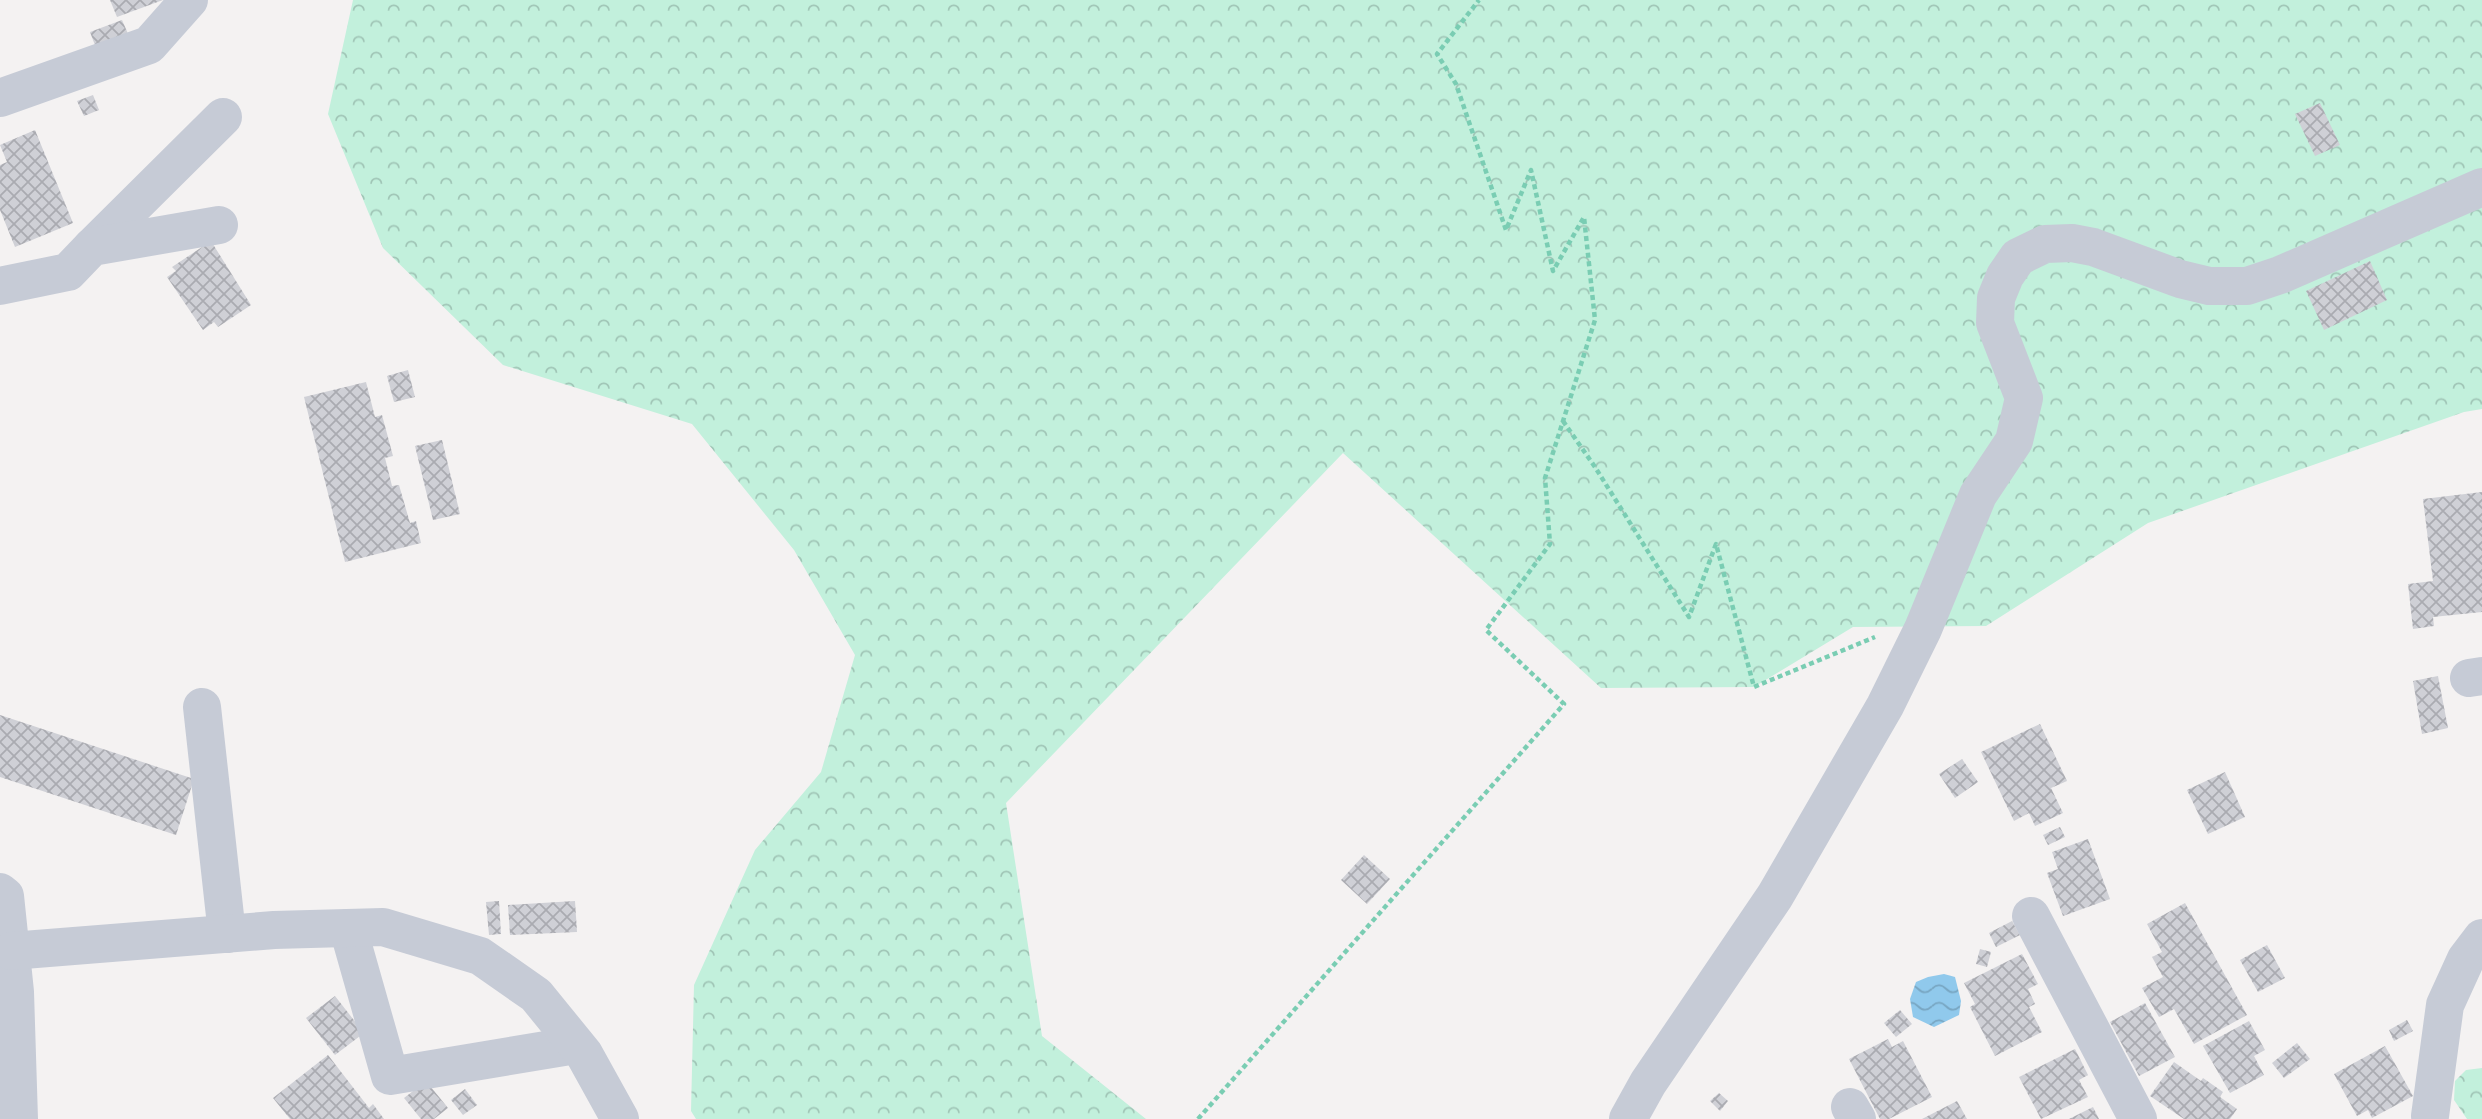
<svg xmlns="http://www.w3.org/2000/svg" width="2482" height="1119" font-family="Raleway,sans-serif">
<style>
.forest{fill:url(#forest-crowns)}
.water{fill:url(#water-waves)}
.building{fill:url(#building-cross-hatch)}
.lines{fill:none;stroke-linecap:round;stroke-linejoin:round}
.path{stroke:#7acdb3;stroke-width:4.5;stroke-dasharray:5 3.5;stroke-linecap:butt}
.minor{stroke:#c6cbd6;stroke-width:38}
</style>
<defs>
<pattern id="forest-crowns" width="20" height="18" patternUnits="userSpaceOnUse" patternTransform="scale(1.75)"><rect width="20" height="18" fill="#c2f0dc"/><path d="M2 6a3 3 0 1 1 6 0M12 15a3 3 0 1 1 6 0" fill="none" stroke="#a0c5b6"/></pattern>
<pattern id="water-waves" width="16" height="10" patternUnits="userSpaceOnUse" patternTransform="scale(1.75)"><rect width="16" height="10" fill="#90c9ec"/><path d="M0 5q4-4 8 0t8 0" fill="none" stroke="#78a6c2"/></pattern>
<pattern id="building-cross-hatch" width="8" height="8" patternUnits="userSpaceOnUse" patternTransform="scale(1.75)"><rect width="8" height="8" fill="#cfd0d6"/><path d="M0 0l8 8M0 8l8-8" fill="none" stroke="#aaabb1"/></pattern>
</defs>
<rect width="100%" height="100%" fill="#f4f2f2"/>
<g class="forest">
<polygon points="353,0 2482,0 2482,409 2464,412 2148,523 1986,626 1853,627 1754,687 1601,688 1343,453 1006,803 1042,1036 1146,1119 696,1119 691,1111 694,985 755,850 821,772 855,655 794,550 692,424 503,365 383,248 328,114"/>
<polygon points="2482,1068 2482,1119 2467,1119 2454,1100 2455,1081 2466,1070"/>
</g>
<polygon class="water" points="1944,974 1955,977 1961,1001 1959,1015 1934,1027 1913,1017 1910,999 1916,982 1928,977"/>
<g class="building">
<polygon points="110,0 163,0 117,17"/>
<polygon points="122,20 129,36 96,48 90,32"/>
<polygon points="93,95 99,110 84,116 77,101"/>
<polygon points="2320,103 2340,145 2315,156 2295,114"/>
<polygon points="35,130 73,223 15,247 0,210 0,165 7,162 0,145"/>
<polygon points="211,241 251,305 218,327 214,322 203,330 167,277 176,271 172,267"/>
<polygon points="2370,261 2387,300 2324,330 2306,291"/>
<polygon points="408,370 415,397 394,402 387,376"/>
<polygon points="366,382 375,417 382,415 393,456 385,458 392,486 399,485 410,523 416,521 421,543 345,562 304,397"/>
<polygon points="442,440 460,514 433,520 415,446"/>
<polygon points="2482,492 2482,612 2433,617 2434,626 2413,629 2408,584 2433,581 2423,499"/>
<polygon points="2438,676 2448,728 2422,734 2413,681"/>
<polygon points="0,715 194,779 176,835 0,777"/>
<polygon points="2040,724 2067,781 2051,788 2063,813 2035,826 2029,813 2014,821 1981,752"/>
<polygon points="1962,759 1978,782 1955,798 1939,774"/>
<polygon points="2225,772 2245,817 2208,834 2187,790"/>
<polygon points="2060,827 2065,837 2048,845 2043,835"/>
<polygon points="2088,839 2110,899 2063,916 2047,873 2058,869 2052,852"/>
<polygon points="1364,855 1390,879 1367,904 1341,880"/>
<polygon points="499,901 501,934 489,935 486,902"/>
<polygon points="575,901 577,932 510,935 508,905"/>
<polygon points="2185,903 2247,1015 2194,1044 2174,1009 2159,1017 2142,988 2163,977 2152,957 2162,952 2147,924"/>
<polygon points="2012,921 2020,935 1996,947 1989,933"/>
<polygon points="2267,945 2285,978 2258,992 2240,960"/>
<polygon points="1980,949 1991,952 1987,967 1976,964"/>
<polygon points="2022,954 2038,984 2028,989 2035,1004 2029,1007 2042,1032 1995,1056 1970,1007 1975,1004 1964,983"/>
<polygon points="335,996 364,1033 335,1055 306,1018"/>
<polygon points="2145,1003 2175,1057 2139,1076 2110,1022"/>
<polygon points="1900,1010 1912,1024 1896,1037 1884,1023"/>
<polygon points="2407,1020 2413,1031 2394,1041 2389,1030"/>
<polygon points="2249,1021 2265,1050 2254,1056 2264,1075 2230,1093 2203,1046"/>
<polygon points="1888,1039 1892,1047 1903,1041 1932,1097 1889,1119 1880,1119 1849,1059"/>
<polygon points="2297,1043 2310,1059 2284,1078 2272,1063"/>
<polygon points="2385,1046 2413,1096 2372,1118 2368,1110 2357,1116 2334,1074"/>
<polygon points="2075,1049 2088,1075 2079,1080 2088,1097 2041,1119 2019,1077"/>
<polygon points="328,1055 369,1108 373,1104 384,1119 290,1119 273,1098"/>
<polygon points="2174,1062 2201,1081 2203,1078 2223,1092 2220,1097 2237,1109 2230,1119 2184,1119 2150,1096"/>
<polygon points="426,1081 448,1108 434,1119 421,1119 404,1098"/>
<polygon points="465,1089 477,1105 463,1115 451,1100"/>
<polygon points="1719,1093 1728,1101 1720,1111 1710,1101"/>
<polygon points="1957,1101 1967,1119 1922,1119"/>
<polygon points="2093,1107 2099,1119 2069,1119"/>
</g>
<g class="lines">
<g class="path">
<polyline points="1563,421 1595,467 1689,617 1716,544 1754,687 1875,637"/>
<polyline points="1198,1119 1564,704 1486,630 1550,544 1545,478 1595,320 1584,217 1553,271 1531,170 1506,230 1456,84 1437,54 1479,0"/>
</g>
<g class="minor">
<polyline points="0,98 149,45 189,0"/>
<polyline points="92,247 223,117"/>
<polyline points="0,286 68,272 92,247 219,225"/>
<polyline points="2469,678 2482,676"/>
<polyline points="202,707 227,934"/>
<polyline points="0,892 5,896 15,992 19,1119"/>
<polyline points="2031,916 2138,1119"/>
<polyline points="348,928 390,1076 576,1045"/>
<polyline points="11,951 274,930 383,927 480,956 536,995 584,1054 620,1119"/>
<polyline points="1850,1107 1857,1119"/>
<polyline points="2430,1116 2445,1005 2466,959 2482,938"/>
<polyline points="1628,1119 1648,1083 1775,896 1885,706 1923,629 1978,495 2014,441 2024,398 1995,323 1996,298 2005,276 2018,257 2045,244 2072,243 2093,247 2180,279 2209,286 2247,286 2280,275 2482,187"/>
</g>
</g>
</svg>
